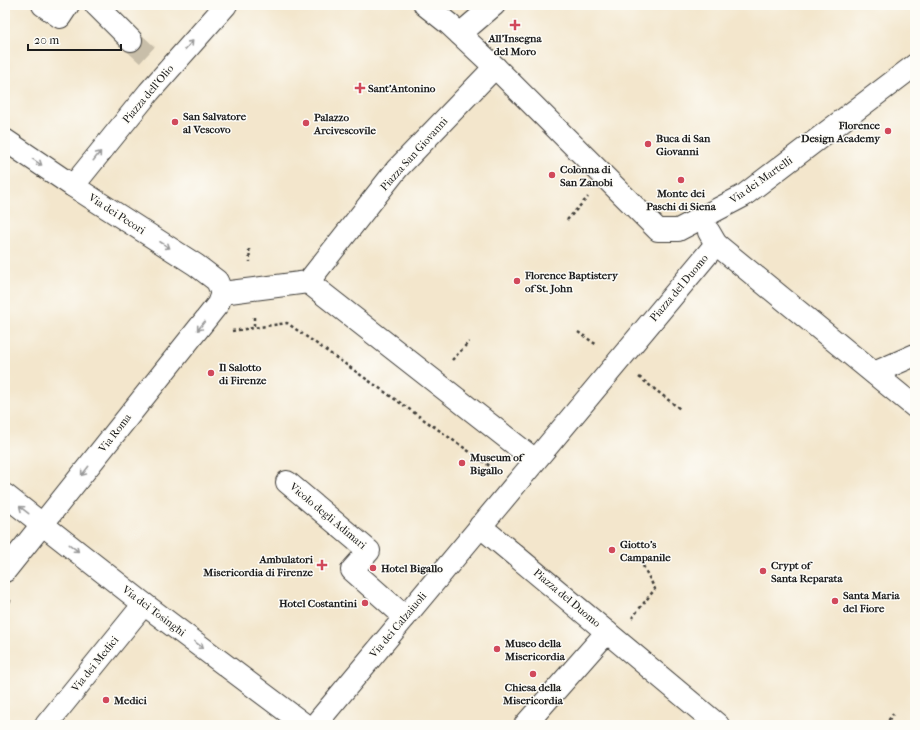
<svg xmlns="http://www.w3.org/2000/svg" width="920" height="730" font-family="'IM FELL French Canon',serif">
<style>
.lines{fill:none;stroke-linecap:round;stroke-linejoin:round}
.pedestrian-tunnel{stroke:#c8bea9;stroke-width:22;stroke-dasharray:22 11;stroke-linecap:butt}
.pedestrian-casing{stroke:#3c3a36;stroke-width:24}
.path{stroke:#3c3a36;stroke-width:2.5;stroke-dasharray:3 3;stroke-linecap:butt}
.pedestrian{stroke:#fff;stroke-width:22}
.oneway{stroke:#999}
.poi-dot{fill:#d1495b;stroke:#fdfcf7;stroke-width:1.5}
.labels{text-anchor:middle;dominant-baseline:central;stroke-width:3;stroke-linejoin:round;paint-order:stroke}
.poi-label{font-size:11px;font-weight:bold;fill:#1c1c1c;stroke:#fdfcf7;text-anchor:start}
.street-label{font-size:11px;fill:#1c1c1c;stroke:#fdfcf7}
</style>
<rect width="100%" height="100%" fill="#fdfcf7"/>
<filter id="ink" filterUnits="userSpaceOnUse"><feTurbulence type="fractalNoise" baseFrequency=".025" numOctaves="2"/><feDisplacementMap in="SourceGraphic" scale="8" xChannelSelector="R" yChannelSelector="G"/><feConvolveMatrix kernelMatrix="1 2 1 2 8 2 1 2 1" color-interpolation-filters="sRGB"/></filter>
<filter id="wash" filterUnits="userSpaceOnUse"><feTurbulence type="fractalNoise" baseFrequency=".012" numOctaves="4" result="noise"/><feDisplacementMap in="SourceGraphic" scale="16" xChannelSelector="R" yChannelSelector="G"/><feGaussianBlur stdDeviation="0.9" result="paint"/><feColorMatrix in="noise" values="0 0 0 0 0 0 0 0 0 0 0 0 0 0 0 0 0 1.4 0 .05"/><feComposite in="paint" operator="in"/></filter>
<g filter="url(#wash)">
<rect width="100%" height="100%" fill="#f3e6cc"/>
</g>
<g filter="url(#ink)">
<g class="lines">
<polyline class="pedestrian-tunnel" points="131,40 153,60"/>
<defs>
<g id="pedestrian">
<polyline points="43,5 60,17 68,5"/>
<polyline points="96,5 131,40"/>
<polyline points="425,5 449,24 495,67 658,230 678,230 743,196 915,65"/>
<polyline points="460,34 494,5"/>
<polyline points="5,140 73,186 196,265 217,281 222,293"/>
<polyline points="73,186 149,92 226,5"/>
<polyline points="709,232 716,244 915,407"/>
<polyline points="308,282 535,460"/>
<polyline points="222,293 308,282 397,169 495,67"/>
<polyline points="874,373 915,355"/>
<polyline points="287,482 369,551 352,570 405,617"/>
<polyline points="5,495 144,604 305,725"/>
<polyline points="480,526 718,725"/>
<polyline points="5,571 218,304 222,293"/>
<polyline points="46,725 144,604"/>
<polyline points="315,725 716,244"/>
<polyline points="525,725 607,632"/>
</g>
</defs>
<use href="#pedestrian" class="pedestrian-casing"/>
<g class="path">
<polyline points="567,220 588,197"/>
<polyline points="249,249 250,262"/>
<polyline points="254,317 254,328"/>
<polyline points="232,331 287,323 494,469"/>
<polyline points="578,332 597,345"/>
<polyline points="452,360 469,342"/>
<polyline points="639,377 680,409"/>
<polyline points="5,607 12,598"/>
<polyline points="632,618 655,589 641,562"/>
<polyline points="885,725 893,714"/>
</g>
<use href="#pedestrian" class="pedestrian"/>
</g>
<defs><path id="oneway-shaft" d="M-6 0H5M1.5-3L5.5 0L1.5 3" fill="none" stroke-width="1.6" stroke-linecap="round" stroke-linejoin="round"/></defs>
<g class="oneway">
<use href="#oneway-shaft" transform="translate(189 45) rotate(-48)"/>
<use href="#oneway-shaft" transform="translate(97 156) rotate(-51)"/>
<use href="#oneway-shaft" transform="translate(37 162) rotate(34)"/>
<use href="#oneway-shaft" transform="translate(165 245) rotate(33)"/>
<use href="#oneway-shaft" transform="translate(201 326) rotate(129)"/>
<use href="#oneway-shaft" transform="translate(85 471) rotate(128)"/>
<use href="#oneway-shaft" transform="translate(24 510) rotate(-142)"/>
<use href="#oneway-shaft" transform="translate(74 548) rotate(38)"/>
<use href="#oneway-shaft" transform="translate(199 645) rotate(37)"/>
</g>
</g>
<g class="poi-dot">
<path d="M513 19h4v4h4v4h-4v4h-4v-4h-4v-4h4z"/>
<path d="M358 82h4v4h4v4h-4v4h-4v-4h-4v-4h4z"/>
<circle cx="175" cy="122" r="4"/>
<circle cx="306" cy="123" r="4"/>
<circle cx="888" cy="131" r="4"/>
<circle cx="648" cy="144" r="4"/>
<circle cx="552" cy="175" r="4"/>
<circle cx="681" cy="180" r="4"/>
<circle cx="517" cy="281" r="4"/>
<circle cx="211" cy="373" r="4"/>
<circle cx="462" cy="463" r="4"/>
<circle cx="612" cy="550" r="4"/>
<path d="M320 559h4v4h4v4h-4v4h-4v-4h-4v-4h4z"/>
<circle cx="373" cy="568" r="4"/>
<circle cx="763" cy="571" r="4"/>
<circle cx="835" cy="601" r="4"/>
<circle cx="365" cy="603" r="4"/>
<circle cx="497" cy="649" r="4"/>
<circle cx="533" cy="674" r="4"/>
<circle cx="106" cy="700" r="4"/>
</g>
<g class="labels">
<g class="poi-label">
<text x="515" y="38" text-anchor="middle">All'Insegna<tspan x="515" dy="13">del Moro</tspan></text>
<text x="368" y="88">Sant'Antonino</text>
<text x="183" y="116">San Salvatore<tspan x="183" dy="13">al Vescovo</tspan></text>
<text x="314" y="117">Palazzo<tspan x="314" dy="13">Arcivescovile</tspan></text>
<text x="880" y="125" text-anchor="end">Florence<tspan x="880" dy="13">Design Academy</tspan></text>
<text x="656" y="138">Buca di San<tspan x="656" dy="13">Giovanni</tspan></text>
<text x="560" y="169">Colonna di<tspan x="560" dy="13">San Zanobi</tspan></text>
<text x="681" y="193" text-anchor="middle">Monte dei<tspan x="681" dy="13">Paschi di Siena</tspan></text>
<text x="525" y="275">Florence Baptistery<tspan x="525" dy="13">of St. John</tspan></text>
<text x="219" y="367">Il Salotto<tspan x="219" dy="13">di Firenze</tspan></text>
<text x="470" y="457">Museum of<tspan x="470" dy="13">Bigallo</tspan></text>
<text x="620" y="544">Giotto's<tspan x="620" dy="13">Campanile</tspan></text>
<text x="313" y="559" text-anchor="end">Ambulatori<tspan x="313" dy="13">Misericordia di Firenze</tspan></text>
<text x="771" y="565">Crypt of<tspan x="771" dy="13">Santa Reparata</tspan></text>
<text x="381" y="568">Hotel Bigallo</text>
<text x="843" y="595">Santa Maria<tspan x="843" dy="13">del Fiore</tspan></text>
<text x="357" y="603" text-anchor="end">Hotel Costantini</text>
<text x="505" y="643">Museo della<tspan x="505" dy="13">Misericordia</tspan></text>
<text x="533" y="687" text-anchor="middle">Chiesa della<tspan x="533" dy="13">Misericordia</tspan></text>
<text x="114" y="700">Medici</text>
</g>
<g class="street-label">
<text transform="translate(148 94) rotate(-50)">Piazza dell'Olio</text>
<text transform="translate(414 154) rotate(-48)">Piazza San Giovanni</text>
<text transform="translate(761 180) rotate(-35)">Via dei Martelli</text>
<text transform="translate(117 214) rotate(33)">Via dei Pecori</text>
<text transform="translate(679 288) rotate(-50)">Piazza del Duomo</text>
<text transform="translate(115 433) rotate(-52)">Via Roma</text>
<text transform="translate(328 516) rotate(40)">Vicolo degli Adimari</text>
<text transform="translate(567 598) rotate(40)">Piazza del Duomo</text>
<text transform="translate(154 611) rotate(37)">Via dei Tosinghi</text>
<text transform="translate(398 625) rotate(-50)">Via dei Calzaiuoli</text>
<text transform="translate(95 664) rotate(-51)">Via dei Medici</text>
</g>
</g>
<rect width="920" height="730" fill="none" stroke="#fdfcf7" stroke-width="20"/>
<path d="M28 44v6h93v-6" fill="none" stroke="#1c1c1c" stroke-width="2"/>
<text x="34" y="44" font-size="12" fill="#1c1c1c" stroke="#fdfcf7" stroke-width="3" paint-order="stroke">20 m</text>
</svg>
